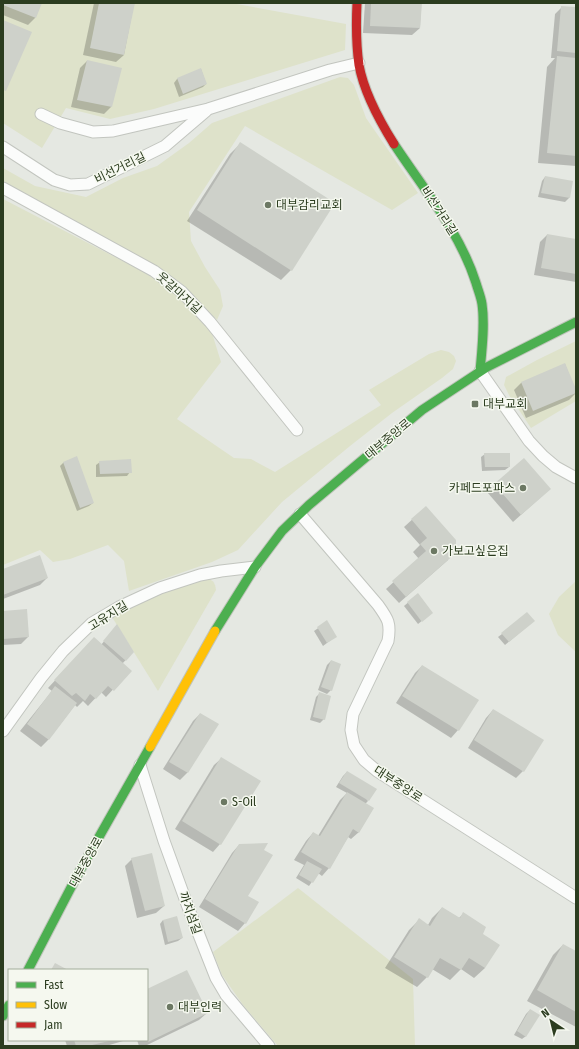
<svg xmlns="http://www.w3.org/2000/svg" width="579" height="1049" font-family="'Fira Sans Condensed','Noto Sans KR',sans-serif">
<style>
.green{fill:#dee2ca}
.shadow{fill:#0003}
.building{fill:#ced1ca}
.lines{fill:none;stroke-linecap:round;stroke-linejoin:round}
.lane-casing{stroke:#c2c5bf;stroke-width:13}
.fast-casing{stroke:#c0c4bb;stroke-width:11}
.slow-casing{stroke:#c0c4bb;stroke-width:11}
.jam-casing{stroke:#c0c4bb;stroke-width:11}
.lane{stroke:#fbfcfb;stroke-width:11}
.fast{stroke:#4caf50;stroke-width:9}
.slow{stroke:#ffc107;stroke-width:9}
.jam{stroke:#c62828;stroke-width:9}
.poi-dot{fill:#6c7863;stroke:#f5f8ef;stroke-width:1.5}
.labels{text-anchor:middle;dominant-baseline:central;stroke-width:3;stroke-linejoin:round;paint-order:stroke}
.street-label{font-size:12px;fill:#2b3c1f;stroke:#f5f8ef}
.poi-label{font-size:12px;fill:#2b3c1f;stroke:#f5f8ef;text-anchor:start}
</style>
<rect width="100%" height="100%" fill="#e5e8e2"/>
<g class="green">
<polygon points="3,3 231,3 346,24 345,50 154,109 110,119 66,108 42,148 3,123"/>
<polygon points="340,77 348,78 354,85 366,118 418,193 392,210 245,126 189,212 191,241 205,267 220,290 223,306 217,320 182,284 153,264 3,181 3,168 35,186 86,197 123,178 157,166 189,143 212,123"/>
<polygon points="3,199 144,272 181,297 211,330 221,362 177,419 234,458 251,459 275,472 381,405 369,390 429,354 441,350 449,352 454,356 456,361 453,369 442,378 392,413 350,446 282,502 238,550 212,562 129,591 124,561 108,545 70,559 53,562 40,550 3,565"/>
<polygon points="576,341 576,401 531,428 509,395 504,385 506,377 537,360"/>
<path d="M207,578C214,581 215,583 216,590L158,691L112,617L157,595Z"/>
<polygon points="576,581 576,652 558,635 549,614 559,597"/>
<polygon points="298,888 413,979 415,1046 278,1046 243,1005 222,975 213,952"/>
</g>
<g class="shadow">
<polygon points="3,3 41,3 35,18 28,25 3,15"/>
<polygon points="94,3 134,3 124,55 116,62 83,55"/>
<polygon points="365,3 421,3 420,28 412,35 363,33"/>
<polygon points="562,7 576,8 576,166 538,163 547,67 555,58 551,58 555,14"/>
<polygon points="87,61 120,69 111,107 104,114 71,107 80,68"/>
<polygon points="201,69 206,84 203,87 179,97 174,83 177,79"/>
<polygon points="240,144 291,270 281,280 187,221 230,154"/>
<polygon points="545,177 572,182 569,198 565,202 538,197 542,181"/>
<polygon points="547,235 576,240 576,282 534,275 540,242"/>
<polygon points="565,364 576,393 569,400 526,418 514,390 521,383"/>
<polygon points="485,454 509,467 505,470 482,471 481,457"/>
<polygon points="524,459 542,496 513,522 487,492"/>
<polygon points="64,462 93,503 89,506 77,511 60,466"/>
<polygon points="100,462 130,472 127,476 96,477 96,465"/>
<polygon points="426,507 448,560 399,603 386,589 419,559 413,552 420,545 404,527"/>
<polygon points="3,570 47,578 40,585 3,599"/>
<polygon points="417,595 428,616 418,624 404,606"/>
<polygon points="3,612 28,637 21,644 3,645"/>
<polygon points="327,622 335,637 323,646 314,631"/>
<polygon points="530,624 505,645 498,637 502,634"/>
<polygon points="114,629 133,652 122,664 130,671 106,697 101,692 88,706 83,701 77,707 75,705 48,740 41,747 20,731 52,691 48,688 87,646 101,645"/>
<polygon points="331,661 331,690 327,694 318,690 327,665"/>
<polygon points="422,666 458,730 451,738 396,703 415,673"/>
<polygon points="319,694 324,719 320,723 310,720 316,697"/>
<polygon points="493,710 523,771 516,778 468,748 486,718"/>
<polygon points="200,714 217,725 187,773 180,780 163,769 193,721"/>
<polygon points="222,758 220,844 213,852 175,829 214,765"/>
<polygon points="347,772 368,801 365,804 359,832 351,839 348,837 329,868 322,876 318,873 309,886 296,878 304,865 294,860 306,841 313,833 318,836 340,800 347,793 336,787 343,776"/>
<polygon points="239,845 262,850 247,897 245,923 238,931 199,907 232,853"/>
<polygon points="132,859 164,906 156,913 137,918 125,866"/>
<polygon points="442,908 459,918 463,914 481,934 485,968 474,978 461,969 450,980 432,969 427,977 417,987 385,968 409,930 419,920 428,925 432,918"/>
<polygon points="163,920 182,938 178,941 165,945 160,924"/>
<polygon points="563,945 576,952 576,1027 527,1001 553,955"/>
<polygon points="147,990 207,1013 199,1020 145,1046 139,1046 137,1040 147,1040"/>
<polygon points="530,1010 526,1036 522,1039 514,1035 526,1014"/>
<polygon points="65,1040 125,1040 123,1041 106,1046 67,1046"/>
</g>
<g class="building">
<polygon points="3,3 42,3 36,18 3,5"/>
<polygon points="99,3 135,3 124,55 90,48"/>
<polygon points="371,3 422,3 420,28 370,26"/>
<polygon points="561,6 576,7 576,53 557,51"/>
<polygon points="3,20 32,32 6,91 3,90"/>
<polygon points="557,56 576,58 576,156 547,153"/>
<polygon points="87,60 122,68 112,107 77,100"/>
<polygon points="201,68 207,84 183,94 177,78"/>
<polygon points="240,142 335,203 292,271 197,210"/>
<polygon points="545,176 573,181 570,198 541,193"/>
<polygon points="547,234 576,239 576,274 541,268"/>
<polygon points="565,363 576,389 576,393 533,411 521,382"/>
<polygon points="484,453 510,453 510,467 485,467"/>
<polygon points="77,456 94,503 80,508 63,462"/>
<polygon points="524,458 551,489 521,515 494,484"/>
<polygon points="131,459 132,473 100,474 99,461"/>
<polygon points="426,506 456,540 456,553 406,597 392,581 426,551 420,544 427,538 411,519"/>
<polygon points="40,555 48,578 3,595 3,569"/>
<polygon points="418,593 433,613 422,622 407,602"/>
<polygon points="27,609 29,637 3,639 3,611"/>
<polygon points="527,612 535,621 509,642 501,633"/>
<polygon points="327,620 337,637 327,643 317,627"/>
<polygon points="117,624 134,652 126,661 103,641"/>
<polygon points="94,637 132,671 114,691 108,686 96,699 90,694 85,701 76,693 72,696 54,680"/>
<polygon points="331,660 341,664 332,691 321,687"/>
<polygon points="422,665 479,700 459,731 402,696"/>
<polygon points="55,686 77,703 49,740 27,724"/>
<polygon points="319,692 331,696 325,720 313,717"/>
<polygon points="493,709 544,740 524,772 474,740"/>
<polygon points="200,713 219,724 188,773 169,762"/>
<polygon points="221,757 261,781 221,845 182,821"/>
<polygon points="347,771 377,789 369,801 339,783"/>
<polygon points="347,792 374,808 359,833 353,829 330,869 301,852 313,832 320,836"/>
<polygon points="268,843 264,850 273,855 248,896 259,902 246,924 205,899 239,844"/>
<polygon points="152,853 165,906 145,911 131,858"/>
<polygon points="307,861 322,869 313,883 299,875"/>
<polygon points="442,907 460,918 463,912 486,927 483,934 500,945 485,968 469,958 461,970 440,958 428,978 394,957 419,918 430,926"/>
<polygon points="177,916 183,938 168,942 163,920"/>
<polygon points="563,944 576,951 576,1012 537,990"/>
<polygon points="55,963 68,970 51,970"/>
<polygon points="187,970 208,1013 148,1042 147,1040 147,989"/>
<polygon points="530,1009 540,1015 526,1037 517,1031"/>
<polygon points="74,1040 109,1040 109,1041 88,1046 76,1046"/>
</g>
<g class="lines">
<defs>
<g id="lane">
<polyline points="41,114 60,123 93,132 113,131 208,109 330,70 359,63"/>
<polyline points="3,147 54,180 70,185 88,184 165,146 206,111"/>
<polyline points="3,188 154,271 182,292 210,322 297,430"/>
<polyline points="480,371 529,441 543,456 556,467 576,478"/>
<path d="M300,514L378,605C388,619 391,623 388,641L353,714L351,730L354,745L364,760L377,771L576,898"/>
<polyline points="3,731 41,678 63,651 92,623 119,607 160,588 200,575 221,571 255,567"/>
<polyline points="140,765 164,841 188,907 216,978 226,995 269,1046"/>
</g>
<g id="fast">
<path d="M394,144C423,188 460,232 476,283C478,290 481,297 482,304C485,324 482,350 480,371"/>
<polyline points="215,631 255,567 282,531 309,505 422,410 487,367 576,322"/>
<polyline points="28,970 78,874 150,747"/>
<polyline points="3,1016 9,1005"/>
</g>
<polyline id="slow" points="150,747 215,631"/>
<path id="jam" d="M357,3C356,24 356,44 359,65C364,93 379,120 394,144"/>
</defs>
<use href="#lane" class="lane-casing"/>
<use href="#fast" class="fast-casing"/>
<use href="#slow" class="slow-casing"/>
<use href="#jam" class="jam-casing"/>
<use href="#lane" class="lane"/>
<use href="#fast" class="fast"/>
<use href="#slow" class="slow"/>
<use href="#jam" class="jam"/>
</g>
<g class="poi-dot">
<circle cx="268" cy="205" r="4"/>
<rect x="471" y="400" width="8" height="8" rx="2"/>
<circle cx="523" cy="488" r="4"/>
<circle cx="434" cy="551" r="4"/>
<circle cx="224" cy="802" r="4"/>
<circle cx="170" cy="1007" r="4"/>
</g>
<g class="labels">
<g class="street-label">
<text transform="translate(120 168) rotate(-26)">비선거리길</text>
<text transform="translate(439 211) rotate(57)">비선거리길</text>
<text transform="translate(179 293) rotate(42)">웃갈마지길</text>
<text transform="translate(388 439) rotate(-40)">대부중앙로</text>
<text transform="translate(108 616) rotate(-32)">고유지길</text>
<text transform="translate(398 784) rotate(33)">대부중앙로</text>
<text transform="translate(86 862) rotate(-61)">대부중앙로</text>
<text transform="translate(190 913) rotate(70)">까치섬길</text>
</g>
<g class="poi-label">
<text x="276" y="205">대부감리교회</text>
<text x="483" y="404">대부교회</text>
<text x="515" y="488" text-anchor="end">카페드포파스</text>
<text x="442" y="551">가보고싶은집</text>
<text x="232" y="802">S-Oil</text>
<text x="178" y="1007">대부인력</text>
</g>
</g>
<rect width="579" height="1049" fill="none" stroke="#2b3c1f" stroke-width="8"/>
<rect x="8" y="969" width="140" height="72" fill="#f5f8ef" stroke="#a4ad9c"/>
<rect x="16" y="982" width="20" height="6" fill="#4caf50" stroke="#a4ad9c"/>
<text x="44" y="989" font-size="12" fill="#2b3c1f">Fast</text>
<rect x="16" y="1002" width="20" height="6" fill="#ffc107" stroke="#a4ad9c"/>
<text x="44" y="1009" font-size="12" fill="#2b3c1f">Slow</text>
<rect x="16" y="1022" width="20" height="6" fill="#c62828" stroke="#a4ad9c"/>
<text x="44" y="1029" font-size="12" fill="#2b3c1f">Jam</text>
<g transform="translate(551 1021) rotate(325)" stroke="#f5f8ef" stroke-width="3" paint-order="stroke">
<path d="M0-3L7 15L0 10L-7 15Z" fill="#2b3c1f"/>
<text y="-6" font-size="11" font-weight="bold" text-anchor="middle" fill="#2b3c1f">N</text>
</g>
</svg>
